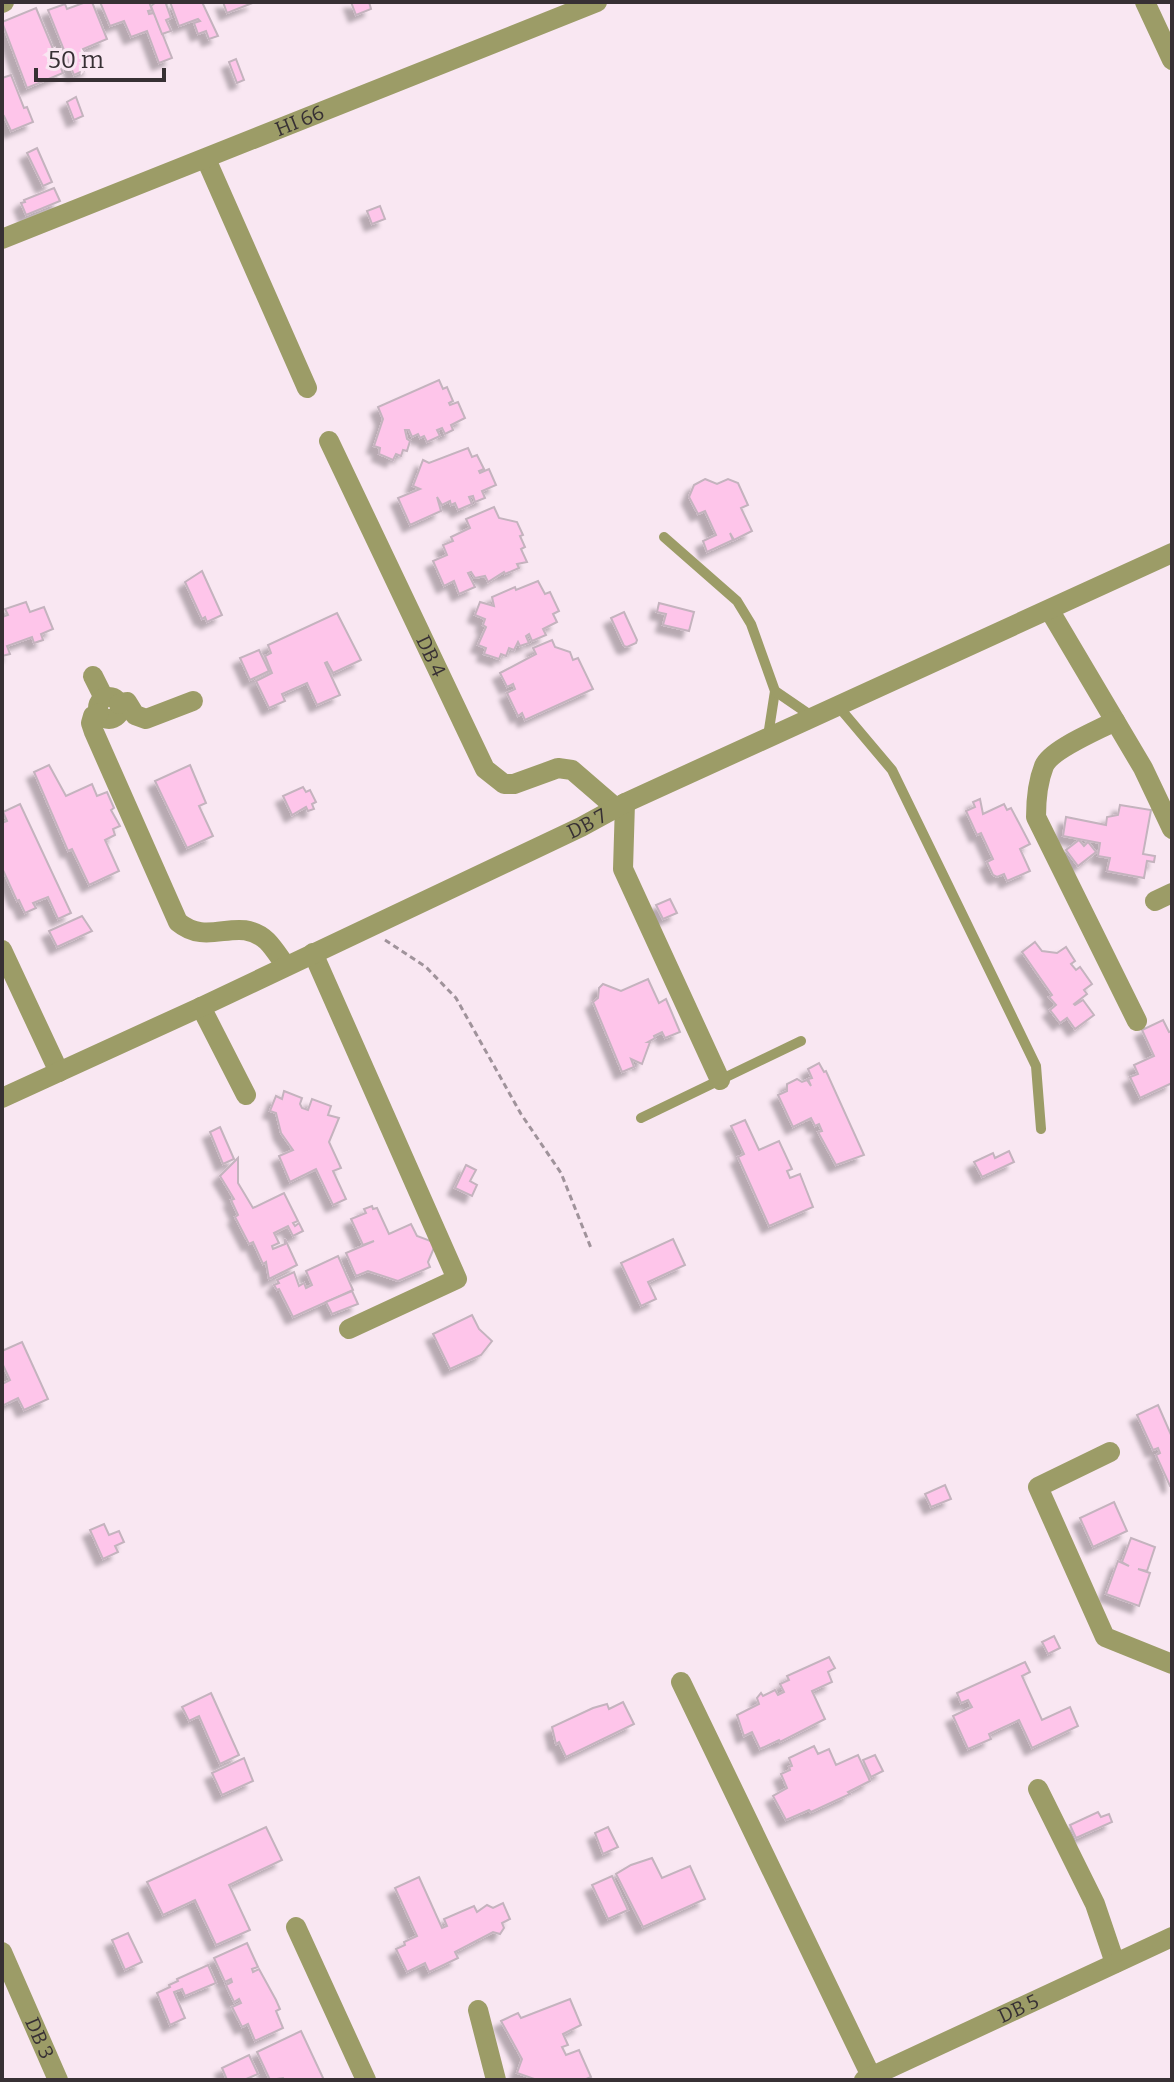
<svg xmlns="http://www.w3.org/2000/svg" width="1174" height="2082" font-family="Bitter,serif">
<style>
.building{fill:#fec5ea;stroke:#c4b3be;stroke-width:2;filter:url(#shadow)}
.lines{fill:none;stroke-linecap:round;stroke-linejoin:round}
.path{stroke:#a0939b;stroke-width:3;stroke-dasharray:6 4;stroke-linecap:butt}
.lane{stroke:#9c9c67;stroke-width:10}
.street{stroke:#9c9c67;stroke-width:20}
.labels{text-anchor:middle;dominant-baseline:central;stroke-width:8;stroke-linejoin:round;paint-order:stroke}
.street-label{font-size:20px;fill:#373034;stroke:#f9e7f2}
</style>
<defs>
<filter id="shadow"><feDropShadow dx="-7" dy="7" stdDeviation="2" flood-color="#0004"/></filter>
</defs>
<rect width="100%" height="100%" fill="#f9e7f2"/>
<g class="building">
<polygon points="86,2 92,2 107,39 83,49 90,68 74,75 48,10 65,4 67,9"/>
<polygon points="100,2 149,2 152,10 148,11 149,14 154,13 172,58 159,63 147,31 131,37 124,21 110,26"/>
<polygon points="156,2 202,2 218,36 209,39 206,31 198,34 194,23 200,21 198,19 179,26 170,2 166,4 171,18 166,20 171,31 162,34 151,6"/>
<polygon points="223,2 255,2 227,13"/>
<polygon points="351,2 369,2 371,9 356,15"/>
<polygon points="36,8 63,73 27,88 2,22"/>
<polygon points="236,59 244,80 237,83 229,62"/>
<polygon points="11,75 24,108 27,107 33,122 11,131 4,116 2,117 2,78"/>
<polygon points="76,97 83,116 74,120 67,102"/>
<polygon points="37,148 52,182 43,186 27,153"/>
<polygon points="54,188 60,201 26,215 21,203 25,202 24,200"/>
<polygon points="380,206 385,219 372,224 367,211"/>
<polygon points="439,380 443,389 447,387 453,401 449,403 450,405 458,402 465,418 451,425 453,430 445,434 442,428 437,430 440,436 427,442 424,436 420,438 418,434 412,437 409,430 405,430 407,439 410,441 407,451 403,450 401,456 396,454 393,460 379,454 380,448 374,446 383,419 378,407"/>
<polygon points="468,448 472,457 477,455 484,469 479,471 480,473 489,469 496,485 482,491 485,498 475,502 473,496 469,497 472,504 458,510 455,503 451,505 450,501 442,505 437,497 441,511 410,525 398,498 420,489 413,486 423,460 429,463"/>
<polygon points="705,479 717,484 728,479 738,483 748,505 741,508 752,531 734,540 730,533 733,540 707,552 703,541 716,535 705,511 698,514 689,497 694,485"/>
<polygon points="494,507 499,518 517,522 523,535 520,536 525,547 521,549 527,562 517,564 519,568 505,574 504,572 488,582 485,576 475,578 471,572 468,573 475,587 459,594 454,581 444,586 433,561 447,555 443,545 453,541 451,537 470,528 466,519"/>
<polygon points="202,571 222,615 207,622 205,617 202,619 185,582"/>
<polygon points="538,581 545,594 550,592 559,611 553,614 557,622 543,629 546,635 532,641 529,634 526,636 529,643 520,646 518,642 514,650 509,648 506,656 501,654 499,659 484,654 486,648 478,645 486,627 483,625 485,619 475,615 480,602 494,606 492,597 515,587 516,590"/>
<polygon points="26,602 30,612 44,607 53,629 41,634 43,640 34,643 32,637 7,646 10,654 2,656 2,617 8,615 5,609"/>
<polygon points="659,603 694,612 689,631 663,625 666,614 657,612"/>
<polygon points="624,612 637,640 636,643 627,647 624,646 611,618"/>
<polygon points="337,613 361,660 333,673 327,662 325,663 340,695 317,705 307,683 282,694 285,701 269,708 256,681 272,673 265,656 271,653 268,645"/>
<polygon points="552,640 555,647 570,652 573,660 578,658 593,689 525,720 522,713 518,716 507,693 515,689 513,684 507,687 500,673 536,654 533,648"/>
<polygon points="259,650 269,671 250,680 240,658"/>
<polygon points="49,765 66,796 92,784 97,796 107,792 114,808 111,810 120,826 113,829 115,835 105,840 119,871 89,885 72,849 68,851 34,772"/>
<polygon points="190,765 206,803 199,806 213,836 187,848 155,781"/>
<polygon points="303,787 306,792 310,790 316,802 312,804 314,809 308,811 306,807 292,815 283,796"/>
<polygon points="980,799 983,814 1004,804 1007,810 1011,808 1030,844 1020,849 1030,871 1007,881 1004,874 997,877 993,875 987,862 993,859 981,833 977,835 966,811 975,807 973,802"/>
<polygon points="20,804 71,913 58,919 48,897 33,903 36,908 25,913 19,900 17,901 2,868 2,823 7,821 3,812"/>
<polygon points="1120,805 1151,810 1143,854 1155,856 1154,862 1147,861 1144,878 1107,871 1110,858 1098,856 1100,843 1063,836 1066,817 1106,825 1107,817 1118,815"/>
<polygon points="1079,840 1084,846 1088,842 1096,852 1078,866 1066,850"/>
<polygon points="670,899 677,913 663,919 656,905"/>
<polygon points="82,916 92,931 57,947 49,931"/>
<polygon points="1035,942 1042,951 1057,953 1066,947 1075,961 1071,964 1076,970 1080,967 1092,984 1084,990 1087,994 1074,1004 1075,1005 1083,1000 1094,1015 1075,1029 1067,1018 1060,1023 1050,1010 1056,1005 1049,997 1052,995 1022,952"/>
<polygon points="648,979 659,1003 666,999 680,1032 665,1038 662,1032 654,1036 655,1038 648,1042 650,1042 642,1064 631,1059 634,1067 622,1072 593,1002 598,998 599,988 603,984 621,991"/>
<polygon points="1163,1020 1169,1032 1172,1031 1172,1083 1140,1098 1130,1077 1138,1074 1134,1065 1154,1056 1142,1030"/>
<polygon points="819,1063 824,1072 826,1071 864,1155 836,1165 818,1132 822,1131 819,1124 815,1126 811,1118 793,1127 778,1095 787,1091 787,1084 797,1079 802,1082 807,1080 811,1086 808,1079 812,1078 808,1069"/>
<polygon points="284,1091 302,1098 300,1104 302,1108 308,1110 312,1099 331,1106 328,1115 339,1118 329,1142 341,1168 333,1171 346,1199 333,1205 316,1169 290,1182 279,1156 293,1150 281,1133 276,1113 270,1111 276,1096 282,1099"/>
<polygon points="745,1120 759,1150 779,1141 792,1169 787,1171 790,1178 800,1174 813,1207 769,1226 738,1157 744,1154 731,1126"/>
<polygon points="220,1127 234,1159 223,1164 210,1132"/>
<polygon points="1009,1151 1014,1162 982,1177 974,1162 993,1153 995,1158"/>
<polygon points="238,1158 238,1183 253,1208 284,1193 298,1221 293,1223 295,1226 299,1223 303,1231 293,1236 288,1226 274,1233 279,1243 272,1246 273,1249 285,1244 285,1239 297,1265 269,1279 266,1262 263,1264 253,1242 249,1244 235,1217 238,1215 231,1200 234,1199 220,1176"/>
<polygon points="466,1165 476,1170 470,1181 477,1185 472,1196 455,1188"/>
<polygon points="372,1206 373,1209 377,1208 389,1234 411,1224 417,1236 436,1243 428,1262 430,1267 398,1281 368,1271 356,1276 346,1253 374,1241 363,1245 351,1219 366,1213 364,1209"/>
<polygon points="673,1239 685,1265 648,1282 656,1299 641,1306 621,1263"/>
<polygon points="338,1256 353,1290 293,1317 279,1289 277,1290 274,1285 279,1283 277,1280 294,1272 299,1286 304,1283 306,1288 312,1285 306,1271"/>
<polygon points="352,1291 358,1304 332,1314 326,1302"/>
<polygon points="472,1315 479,1329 492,1341 481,1355 450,1369 433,1334"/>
<polygon points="22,1342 48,1399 24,1410 18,1398 2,1406 2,1384 10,1380 2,1363 2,1351"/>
<polygon points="1158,1405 1172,1437 1172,1485 1170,1486 1156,1455 1160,1453 1158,1448 1153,1450 1137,1415"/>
<polygon points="945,1485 951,1499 931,1507 925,1494"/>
<polygon points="1114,1502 1127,1531 1093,1547 1080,1518"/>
<polygon points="104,1524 109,1535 119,1531 124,1542 115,1546 118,1552 103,1559 90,1530"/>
<polygon points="1131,1538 1155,1547 1147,1571 1138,1569 1150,1573 1139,1606 1106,1594 1118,1561 1129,1566 1122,1562"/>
<polygon points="1054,1636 1060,1648 1048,1654 1042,1642"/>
<polygon points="829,1657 835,1668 828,1672 832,1682 812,1691 825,1719 780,1742 779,1740 760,1749 752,1732 744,1736 737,1715 759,1704 757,1698 761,1693 763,1696 775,1690 778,1695 784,1692 780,1684 789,1680 787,1676"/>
<polygon points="1025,1662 1030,1672 1022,1676 1042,1720 1070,1707 1078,1726 1032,1748 1019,1720 989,1734 991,1739 968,1749 953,1716 972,1707 968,1700 961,1703 957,1693"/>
<polygon points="211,1693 239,1755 220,1764 199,1716 189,1721 182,1707"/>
<polygon points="623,1702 634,1724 566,1757 559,1742 556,1744 552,1727 593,1708 607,1704 609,1709"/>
<polygon points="814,1746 818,1754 829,1749 836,1765 858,1755 870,1781 848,1792 850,1794 811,1812 809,1810 786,1820 773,1796 787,1788 781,1774 790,1770 789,1767 792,1766 789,1758"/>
<polygon points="875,1755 883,1771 871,1777 863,1760"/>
<polygon points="244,1758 253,1781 222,1795 212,1773"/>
<polygon points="1098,1812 1101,1817 1109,1814 1112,1822 1076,1838 1070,1825"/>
<polygon points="266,1827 282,1860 229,1885 250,1930 216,1945 195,1900 163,1915 147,1882"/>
<polygon points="608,1827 618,1847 603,1854 595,1833"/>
<polygon points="652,1858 662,1878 690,1866 705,1899 643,1927 616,1874 631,1865"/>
<polygon points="612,1876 628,1910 608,1919 592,1885"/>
<polygon points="419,1877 442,1928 447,1926 444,1919 474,1906 477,1912 487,1905 493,1908 503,1903 510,1919 502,1923 504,1928 500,1934 493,1932 455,1952 458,1958 429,1972 425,1963 407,1972 396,1949 405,1945 404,1942 417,1936 395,1888"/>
<polygon points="128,1933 142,1962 125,1970 112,1940"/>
<polygon points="247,1943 258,1967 252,1969 253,1972 259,1969 276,2000 280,2009 276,2011 283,2028 255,2041 248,2024 242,2027 232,2007 241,2003 239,1999 234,2002 226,1985 232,1982 231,1979 225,1982 214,1958"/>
<polygon points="208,1965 216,1983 185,1996 182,1989 174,1992 185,2018 170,2025 157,1993 170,1987 169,1985 178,1981 177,1979"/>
<polygon points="570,1999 581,2025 563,2034 568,2045 562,2047 566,2055 579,2050 591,2077 584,2080 537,2080 517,2073 522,2059 501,2021 518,2013 521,2018"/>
<polygon points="301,2031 324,2080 284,2080 283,2078 270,2080 257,2052"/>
<polygon points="249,2055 258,2074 244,2080 227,2080 222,2068"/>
</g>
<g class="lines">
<polyline class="path" points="385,940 426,967 456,998 521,1114 561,1173 591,1248"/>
<g class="lane">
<polyline points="664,537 737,601 751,624 775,691 768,736"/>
<polyline points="775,691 813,717"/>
<polyline points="838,706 892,770 1036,1066 1041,1129"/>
<polyline points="641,1118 801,1041"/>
</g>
<g class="street">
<polyline points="1145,2 1172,60"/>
<polyline points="2,3 4,2"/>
<polyline points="206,159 307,388"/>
<path id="s1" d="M2,239L597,2"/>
<path id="s2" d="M329,441L485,769L504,784H514L558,768L572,770L616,808"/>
<polyline points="1050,611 1143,768 1172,829"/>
<polyline points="93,676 104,698"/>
<circle cx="109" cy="708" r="11"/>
<polyline points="119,704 127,702 135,715 146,719 193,701"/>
<path d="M99,713L93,716L91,723L94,732L178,922C209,948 238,914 267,941C274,948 280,958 286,966"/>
<path d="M1115,721C1099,730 1051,749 1044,766C1038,781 1036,801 1036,817L1137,1021"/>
<polyline points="625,803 623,869 720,1080"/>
<polyline points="1155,901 1172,893"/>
<polyline points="2,950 59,1072"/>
<polyline points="313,953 457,1279 349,1329"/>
<polyline points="201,1007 246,1095"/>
<path id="s3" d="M2,1098L201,1007L581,827L625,803L1172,553"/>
<polyline points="1110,1452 1038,1487 1105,1637 1172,1664"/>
<polyline points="681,1682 871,2076"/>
<polyline points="1038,1789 1095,1904 1115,1963"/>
<polyline points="296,1927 366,2080"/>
<path id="s4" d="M2,1952L58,2080"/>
<polyline points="478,2010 496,2080"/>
<path id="s5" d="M864,2080L1172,1937"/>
</g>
</g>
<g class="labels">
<g class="street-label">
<text stroke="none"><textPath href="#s1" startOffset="320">HI 66</textPath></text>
<text stroke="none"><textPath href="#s2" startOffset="238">DB 4</textPath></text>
<text stroke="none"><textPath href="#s3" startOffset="646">DB 7</textPath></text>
<text stroke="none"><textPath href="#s5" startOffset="170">DB 5</textPath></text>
<text stroke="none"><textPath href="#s4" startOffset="94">DB 3</textPath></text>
</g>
</g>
<rect width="1174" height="2082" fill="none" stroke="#373034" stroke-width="8"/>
<path d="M36 68v12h128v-12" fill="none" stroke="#373034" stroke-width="4"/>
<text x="48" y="68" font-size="24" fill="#373034" stroke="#f9e7f2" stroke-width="6" paint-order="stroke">50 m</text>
</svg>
